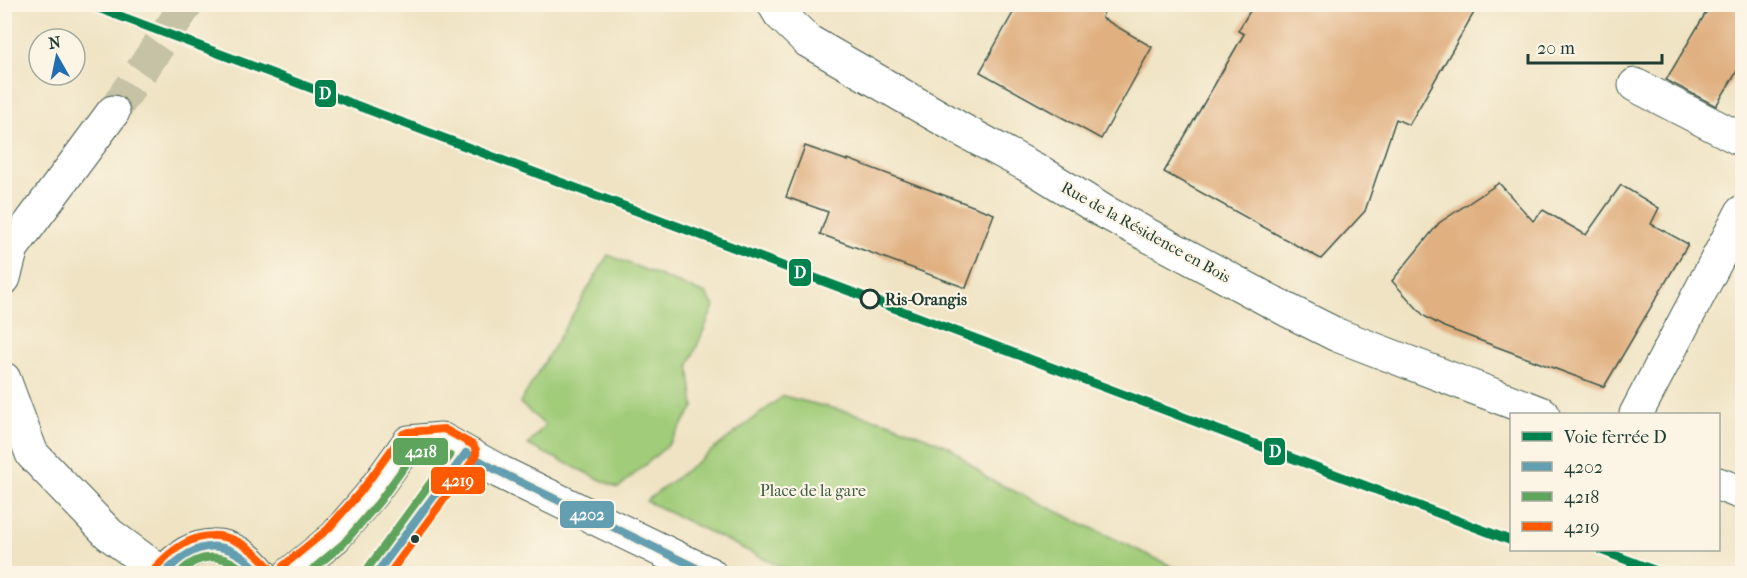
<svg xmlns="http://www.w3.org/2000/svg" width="1747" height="578" font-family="'IM FELL French Canon',serif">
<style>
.green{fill:#a1cc79;stroke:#608456;stroke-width:1.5}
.building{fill:#e0b081}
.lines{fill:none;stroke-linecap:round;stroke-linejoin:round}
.primary-tunnel{stroke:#c5c2a6;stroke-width:33;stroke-dasharray:33 16;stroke-linecap:butt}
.minor-casing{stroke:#3e5649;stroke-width:35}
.primary-casing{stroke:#3e5649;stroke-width:35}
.minor{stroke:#fff;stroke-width:33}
.primary{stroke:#fff;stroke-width:33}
.bus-1-casing{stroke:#fcf5e5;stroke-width:12}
.bus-2-casing{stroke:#fcf5e5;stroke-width:12}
.bus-3-casing{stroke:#fcf5e5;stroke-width:12}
.bus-1{stroke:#649eb1;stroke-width:8}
.bus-2{stroke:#5fa45d;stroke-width:8}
.bus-3{stroke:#ff5a00;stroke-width:8}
.rail-1-casing{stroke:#fcf5e5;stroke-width:14}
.rail-1{stroke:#00824e;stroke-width:9}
.stop-dot{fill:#fcf5e5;stroke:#1f3d34;stroke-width:3}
.bus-dot{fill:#1f3d34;stroke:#fcf5e5;stroke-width:2}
.labels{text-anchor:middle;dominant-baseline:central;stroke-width:4.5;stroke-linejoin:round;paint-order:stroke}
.street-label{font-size:16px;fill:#1f3d34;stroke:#fcf5e5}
.stop-label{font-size:16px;font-weight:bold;fill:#1f3d34;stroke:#fcf5e5;text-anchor:start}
.park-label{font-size:16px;fill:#395a42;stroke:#fcf5e5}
.line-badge{stroke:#fcf5e5;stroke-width:2}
.badge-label{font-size:16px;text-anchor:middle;font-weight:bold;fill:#fff}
</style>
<rect width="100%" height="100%" fill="#fcf5e5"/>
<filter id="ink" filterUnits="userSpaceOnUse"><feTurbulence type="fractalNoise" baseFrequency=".0167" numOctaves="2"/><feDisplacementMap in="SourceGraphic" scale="12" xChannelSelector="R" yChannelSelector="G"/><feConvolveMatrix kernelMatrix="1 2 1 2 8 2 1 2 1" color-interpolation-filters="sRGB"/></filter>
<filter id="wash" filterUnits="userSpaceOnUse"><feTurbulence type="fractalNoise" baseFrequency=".008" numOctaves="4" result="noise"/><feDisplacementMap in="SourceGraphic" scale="24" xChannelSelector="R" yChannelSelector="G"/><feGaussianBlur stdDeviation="1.35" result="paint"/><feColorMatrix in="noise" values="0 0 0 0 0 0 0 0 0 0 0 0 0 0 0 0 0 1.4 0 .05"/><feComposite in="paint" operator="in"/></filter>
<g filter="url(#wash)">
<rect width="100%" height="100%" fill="#efe3c3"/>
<g class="green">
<polygon points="608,255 706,294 714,306 689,365 694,407 668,445 618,488 528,445 545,425 520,403"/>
<polygon points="783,396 888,422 950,447 987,478 1186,573 793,573 646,501"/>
</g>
<g id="blocks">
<g class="building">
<polygon points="1018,4 1106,4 1102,18 1152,47 1101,139 980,72"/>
<polygon points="1254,4 1479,4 1409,125 1396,119 1365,211 1321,259 1164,172 1244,34 1238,31"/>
<polygon points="1711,4 1743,4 1743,61 1716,106 1666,80"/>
<polygon points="805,146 848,161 848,159 994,214 966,288 820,234 828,212 786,197"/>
<polygon points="1499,183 1533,221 1543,210 1586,235 1621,185 1659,208 1651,224 1688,244 1604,387 1444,327 1424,316 1392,281 1439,223"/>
</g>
</g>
</g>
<g filter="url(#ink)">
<use href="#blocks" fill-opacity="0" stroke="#3e5649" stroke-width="1.5"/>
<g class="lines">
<polyline class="primary-tunnel" points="113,112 187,4"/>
<defs>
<g id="minor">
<polyline points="774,4 780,14 808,41 962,130 1040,172 1103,211 1289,311 1337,335 1543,414"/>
<polyline points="1635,85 1742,140"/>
<polyline points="1636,414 1742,212"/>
<polyline points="1718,484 1742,493"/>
<polyline points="290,574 335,537 370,496 409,442 441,439 500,472 710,574"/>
</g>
<g id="primary">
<polyline points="4,278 12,248 113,112"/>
<polyline points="4,379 32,454 109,534 163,574"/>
<path d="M164,574C192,537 233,536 261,574"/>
</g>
</defs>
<use href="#minor" class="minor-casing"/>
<use href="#primary" class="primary-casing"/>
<use href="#minor" class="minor"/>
<use href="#primary" class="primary"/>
<defs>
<g id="bus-1">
<polyline points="466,453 500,472 709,574"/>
<path d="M164,574C197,538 228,537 261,574"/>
<polyline points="376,574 466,453"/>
</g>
<g id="bus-2">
<path d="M179,574C198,552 227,552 246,574"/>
<polyline points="307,574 343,544 379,502 415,452 439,450 450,456 368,568"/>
</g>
<g id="bus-3">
<polyline points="283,566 328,529 362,490 403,434 408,432 444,429 473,445 476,450 476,456 389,574"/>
<path d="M156,567C193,526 232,525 269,567"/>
</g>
</defs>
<use href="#bus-1" class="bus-1-casing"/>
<use href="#bus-2" class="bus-2-casing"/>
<use href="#bus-3" class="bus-3-casing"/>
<use href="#bus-1" class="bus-1"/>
<use href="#bus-2" class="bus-2"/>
<use href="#bus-3" class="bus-3"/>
<defs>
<g id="rail-1">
<polyline points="88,4 1512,541"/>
<polyline points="1601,550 1664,574"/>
</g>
</defs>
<use href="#rail-1" class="rail-1-casing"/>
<use href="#rail-1" class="rail-1"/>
</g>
</g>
<circle class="stop-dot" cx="870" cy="299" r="9"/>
<circle class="bus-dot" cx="415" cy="539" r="5"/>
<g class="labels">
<g class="street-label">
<text transform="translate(1146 232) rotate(29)">Rue de la Résidence en Bois</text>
</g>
<g class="stop-label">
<text x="885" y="299">Ris-Orangis</text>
</g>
<g class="park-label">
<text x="813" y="490">Place de la gare</text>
</g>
</g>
<g class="line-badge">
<rect x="314" y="79" width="23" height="29" rx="6" fill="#00824e"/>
<rect x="788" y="258" width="24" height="29" rx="6" fill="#00824e"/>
<rect x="1263" y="437" width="23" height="29" rx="6" fill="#00824e"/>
<rect x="392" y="437" width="57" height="29" rx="6" fill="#5fa45d"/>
<rect x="430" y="466" width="56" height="29" rx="6" fill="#ff5a00"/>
<rect x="559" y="500" width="56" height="29" rx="6" fill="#649eb1"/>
</g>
<g class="badge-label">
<text x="325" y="99">D</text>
<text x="800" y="278">D</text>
<text x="1275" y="457">D</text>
<text x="421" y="457">4218</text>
<text x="458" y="486">4219</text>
<text x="587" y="520">4202</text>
</g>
<rect width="1747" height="578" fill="none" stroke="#fcf5e5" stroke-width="24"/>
<rect x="1510" y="413" width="210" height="138" fill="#fcf5e5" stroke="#a4ab9e" stroke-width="1.5"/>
<rect x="1522" y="432" width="30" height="9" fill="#00824e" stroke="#a4ab9e" stroke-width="1.5"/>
<text x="1564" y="443" font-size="18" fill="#1f3d34">Voie ferrée D</text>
<rect x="1522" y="462" width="30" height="9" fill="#649eb1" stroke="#a4ab9e" stroke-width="1.5"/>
<text x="1564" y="473" font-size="18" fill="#1f3d34">4202</text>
<rect x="1522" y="492" width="30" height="9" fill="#5fa45d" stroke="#a4ab9e" stroke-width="1.5"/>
<text x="1564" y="503" font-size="18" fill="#1f3d34">4218</text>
<rect x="1522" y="522" width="30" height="9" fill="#ff5a00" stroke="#a4ab9e" stroke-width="1.5"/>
<text x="1564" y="533" font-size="18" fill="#1f3d34">4219</text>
<g transform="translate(57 57) rotate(351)"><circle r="28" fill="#fcf5e5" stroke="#a4ab9e" stroke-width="1.5"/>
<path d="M0-4.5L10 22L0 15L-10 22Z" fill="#1f6fb2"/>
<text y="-9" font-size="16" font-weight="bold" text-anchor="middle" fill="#1f3d34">N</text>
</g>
<path d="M1528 54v9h134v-9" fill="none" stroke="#1f3d34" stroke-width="3"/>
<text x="1537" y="54" font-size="18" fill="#1f3d34" stroke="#fcf5e5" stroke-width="4.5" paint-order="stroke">20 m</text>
</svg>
